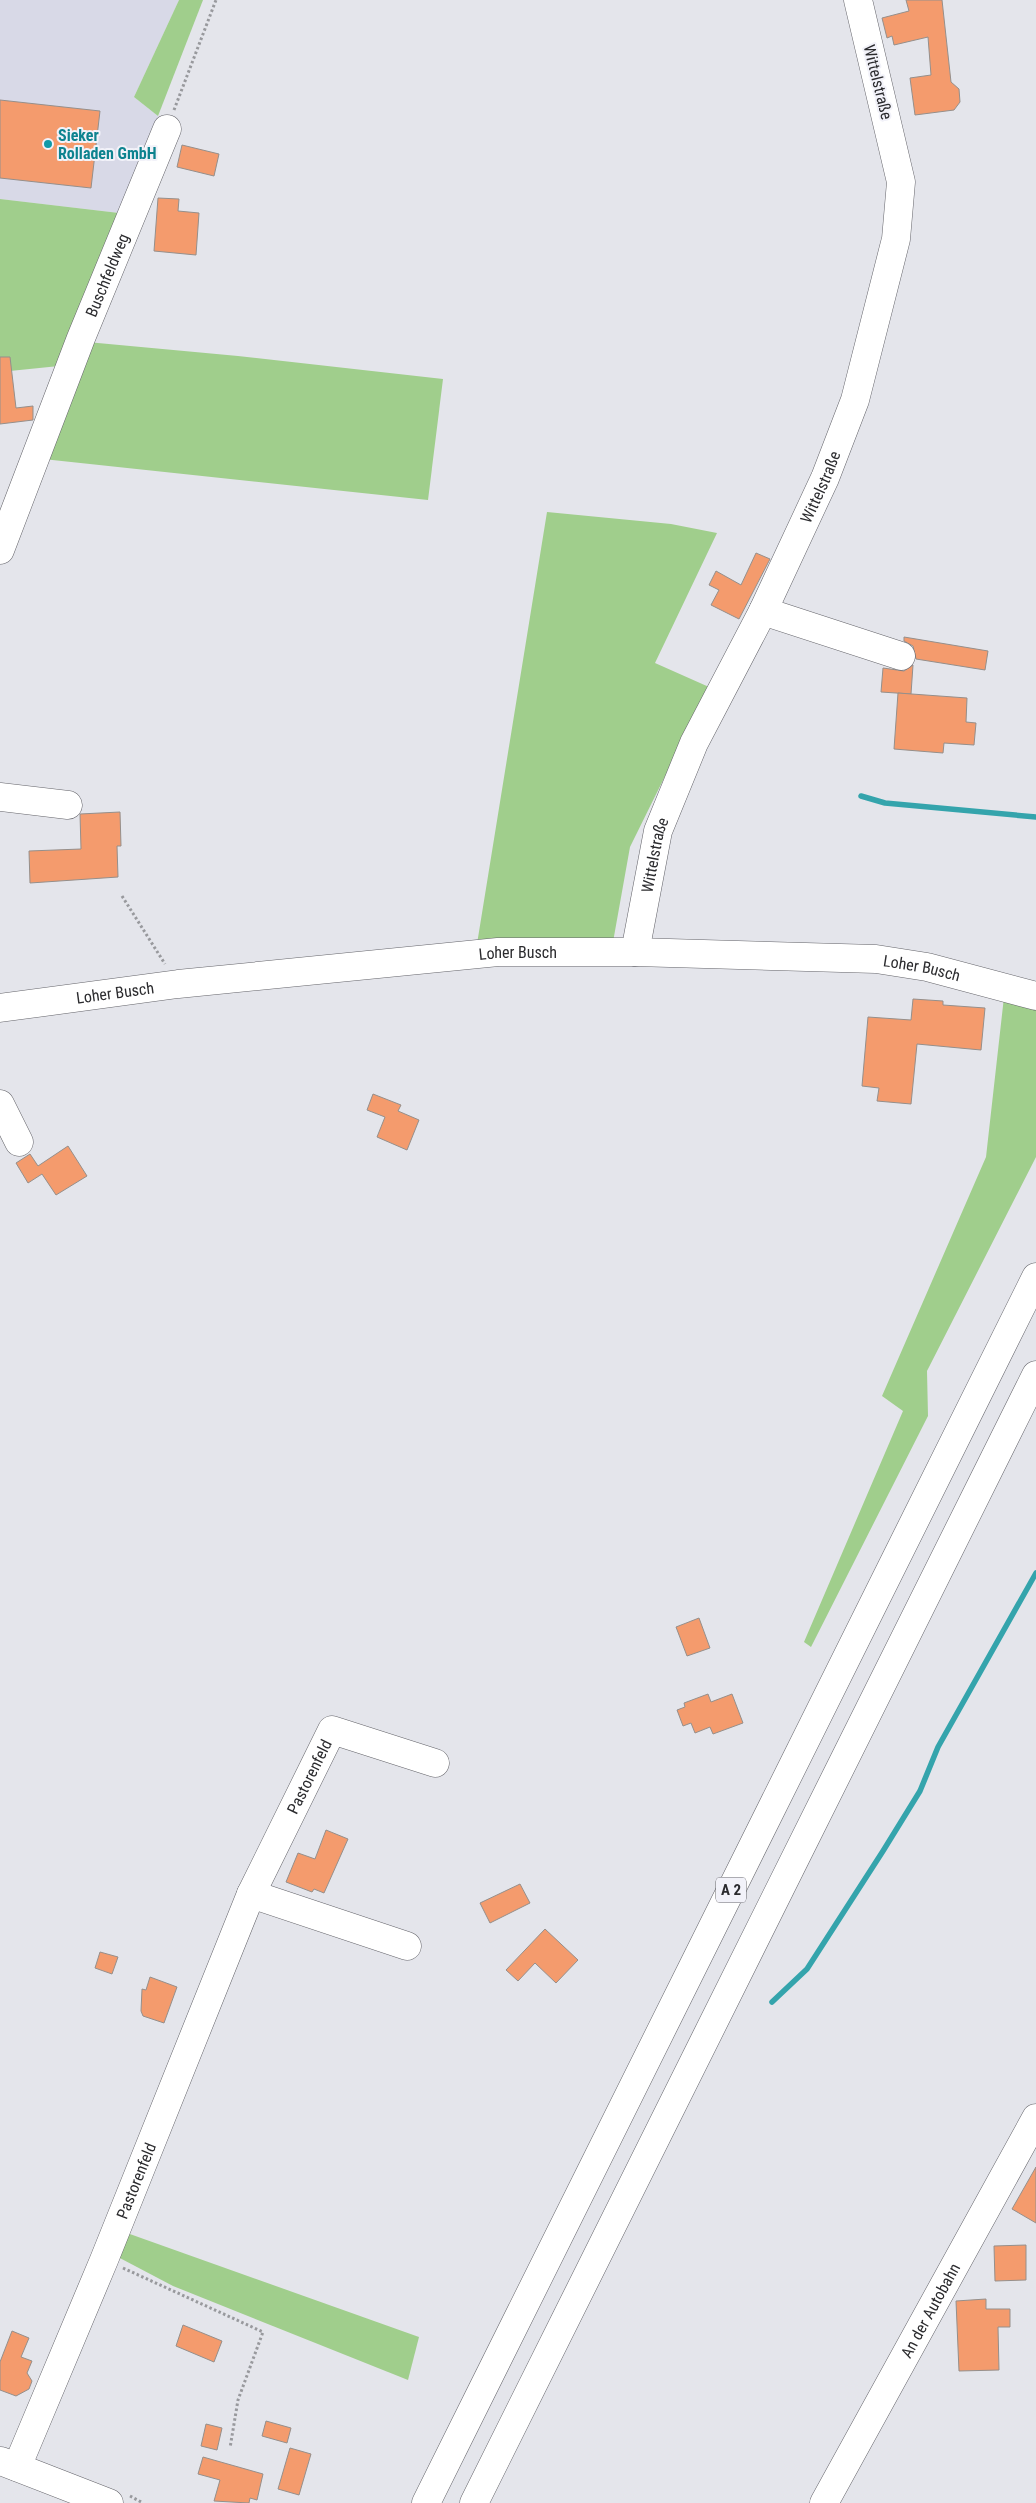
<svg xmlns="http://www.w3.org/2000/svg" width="1036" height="2503" font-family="'Roboto Condensed',sans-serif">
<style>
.built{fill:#d8d9e7}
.green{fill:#a0ce8c}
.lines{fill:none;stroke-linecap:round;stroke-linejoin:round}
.stream{stroke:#34a4ac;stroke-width:5.5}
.building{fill:#f49b6d;stroke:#958f8b}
.minor-casing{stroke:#64646a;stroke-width:29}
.highway-casing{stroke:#64646a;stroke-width:29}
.path{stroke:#98999d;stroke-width:3;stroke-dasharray:2.5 2.5;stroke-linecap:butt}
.minor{stroke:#fff;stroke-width:28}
.highway{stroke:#fff;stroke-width:28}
.culture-dot{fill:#0f9aa8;stroke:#f2f2f9;stroke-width:2}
.labels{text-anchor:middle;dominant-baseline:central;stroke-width:4;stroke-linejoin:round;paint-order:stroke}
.shield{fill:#f2f2f9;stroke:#67676b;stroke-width:1}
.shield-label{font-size:15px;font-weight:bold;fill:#2b2b2e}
.street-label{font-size:16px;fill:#2b2b2e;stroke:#f2f2f9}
.culture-label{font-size:16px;font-weight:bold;fill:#0d838f;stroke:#f2f2f9;text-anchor:start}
</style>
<rect width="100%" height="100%" fill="#e4e5eb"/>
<polygon class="built" points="0,0 179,0 134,97 158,116 119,213 0,199"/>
<g class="green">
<polygon points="179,0 203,0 158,116 134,97"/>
<polygon points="0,199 119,213 59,366 0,372"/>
<polygon points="87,342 238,356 443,379 428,500 43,459"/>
<polygon points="547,512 671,524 717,533 655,663 709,687 630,847 613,942 477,944"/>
<polygon points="1004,997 1036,1007 1036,1157 927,1371 928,1416 811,1647 804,1642 903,1411 882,1396 986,1157"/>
<polygon points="127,2233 419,2337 408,2380 173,2286 116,2256"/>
</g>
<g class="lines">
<g class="stream">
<polyline points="861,796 885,803 1036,817"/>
<polyline points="772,2002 807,1969 883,1851 920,1791 938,1747 1036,1573"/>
</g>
</g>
<g class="building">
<polygon points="906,0 942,0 951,82 959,89 960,102 954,110 915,115 910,78 931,75 928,37 894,45 892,36 887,38 882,18 909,11"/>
<polygon points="0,100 100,111 91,188 0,178"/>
<polygon points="182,145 219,154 214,176 177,167"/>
<polygon points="158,198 179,199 178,211 199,213 196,255 154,251"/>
<polygon points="0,357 10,357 16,408 33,406 33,420 0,424"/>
<polygon points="756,553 770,559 739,619 711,605 719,590 709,585 716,571 741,585"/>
<polygon points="904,637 988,651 985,670 916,659 913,646 904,641"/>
<polygon points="913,665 911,694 881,692 883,668 904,671"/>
<polygon points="898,693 967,698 966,722 976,723 974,745 944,743 943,753 894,749"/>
<polygon points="120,812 121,846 117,846 118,877 30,883 29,851 81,849 80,814"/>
<polygon points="913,999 943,1001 943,1005 985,1008 981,1050 917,1044 911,1104 877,1101 879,1088 862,1086 868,1017 911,1020"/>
<polygon points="373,1094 401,1105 398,1111 419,1120 407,1150 377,1137 385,1117 367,1110"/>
<polygon points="68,1146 87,1176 56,1195 42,1174 28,1183 16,1163 30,1154 38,1166"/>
<polygon points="699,1618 710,1648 687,1656 676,1627"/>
<polygon points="708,1694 711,1702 732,1694 743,1723 713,1734 710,1727 695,1733 691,1723 683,1726 677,1710 685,1707 684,1703"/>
<polygon points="326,1830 348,1839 324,1893 314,1889 312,1892 286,1882 298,1853 315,1859"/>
<polygon points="520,1884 530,1903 490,1923 480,1903"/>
<polygon points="545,1929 578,1960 556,1983 535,1963 518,1981 506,1970"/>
<polygon points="100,1952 118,1957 112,1974 95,1968"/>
<polygon points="150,1977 177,1987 164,2023 143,2016 141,2011 142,1989 146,1990"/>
<polygon points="1036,2167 1036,2223 1012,2209"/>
<polygon points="1026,2245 1026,2280 995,2281 994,2246"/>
<polygon points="986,2299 986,2309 1010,2309 1010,2327 998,2327 999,2370 959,2371 956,2301"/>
<polygon points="183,2325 222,2341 214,2362 176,2346"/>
<polygon points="12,2331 29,2338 21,2357 32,2361 27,2373 32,2381 29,2389 16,2396 0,2390 0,2362"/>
<polygon points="266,2421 291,2428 287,2443 262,2436"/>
<polygon points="206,2424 222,2428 217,2450 201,2446"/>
<polygon points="290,2448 311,2454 299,2495 278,2489"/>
<polygon points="203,2457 263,2474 257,2500 250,2498 249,2503 214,2501 220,2480 198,2474"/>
</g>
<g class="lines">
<defs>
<g id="minor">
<path id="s1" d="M0,550L81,338L167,129"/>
<polyline points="763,611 901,656"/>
<polyline points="0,797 68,805"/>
<path id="s2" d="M635,952L658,831L694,743L763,611L825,478L855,400L896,239L901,182L858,0"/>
<path id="s3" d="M0,1008L178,984L498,952H635L876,959L927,967L1036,996"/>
<polyline points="0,1104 19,1142"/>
<polyline points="251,1894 407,1946"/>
<polyline points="1,2461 109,2503"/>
<path id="s4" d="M17,2467L104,2260L251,1894L332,1730L435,1763"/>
<path id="s5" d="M824,2503L1036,2118"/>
</g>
<g id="highway">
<polyline points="426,2503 1036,1277"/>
<polyline points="474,2503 1036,1375"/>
</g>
</defs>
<use href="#minor" class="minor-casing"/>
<use href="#highway" class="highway-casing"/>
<g class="path">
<polyline points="174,110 216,0"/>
<polyline points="122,896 165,964"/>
<polyline points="123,2268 263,2332 238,2400 230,2448"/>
<polyline points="130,2496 143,2503"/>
</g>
<use href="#minor" class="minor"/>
<use href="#highway" class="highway"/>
</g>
<circle class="culture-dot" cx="48" cy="144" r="5"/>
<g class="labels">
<rect class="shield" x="716" y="1877.5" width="30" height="25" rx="4"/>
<g class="shield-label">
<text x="731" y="1890">A 2</text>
</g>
<g class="street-label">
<text transform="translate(878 82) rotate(76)">Wittelstraße</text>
<text stroke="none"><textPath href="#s1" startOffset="295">Buschfeldweg</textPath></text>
<text stroke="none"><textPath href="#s2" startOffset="504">Wittelstraße</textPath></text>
<text stroke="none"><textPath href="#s2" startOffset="99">Wittelstraße</textPath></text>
<text stroke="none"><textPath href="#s3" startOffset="521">Loher Busch</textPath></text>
<text stroke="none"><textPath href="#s3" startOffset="926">Loher Busch</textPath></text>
<text stroke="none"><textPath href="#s3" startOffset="116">Loher Busch</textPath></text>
<text stroke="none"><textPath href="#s4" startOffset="750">Pastorenfeld</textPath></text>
<text stroke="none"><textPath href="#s4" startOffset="310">Pastorenfeld</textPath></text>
<text stroke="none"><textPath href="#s5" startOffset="220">An der Autobahn</textPath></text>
</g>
<g class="culture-label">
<text x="58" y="135">Sieker<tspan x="58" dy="18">Rolladen GmbH</tspan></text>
</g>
</g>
</svg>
